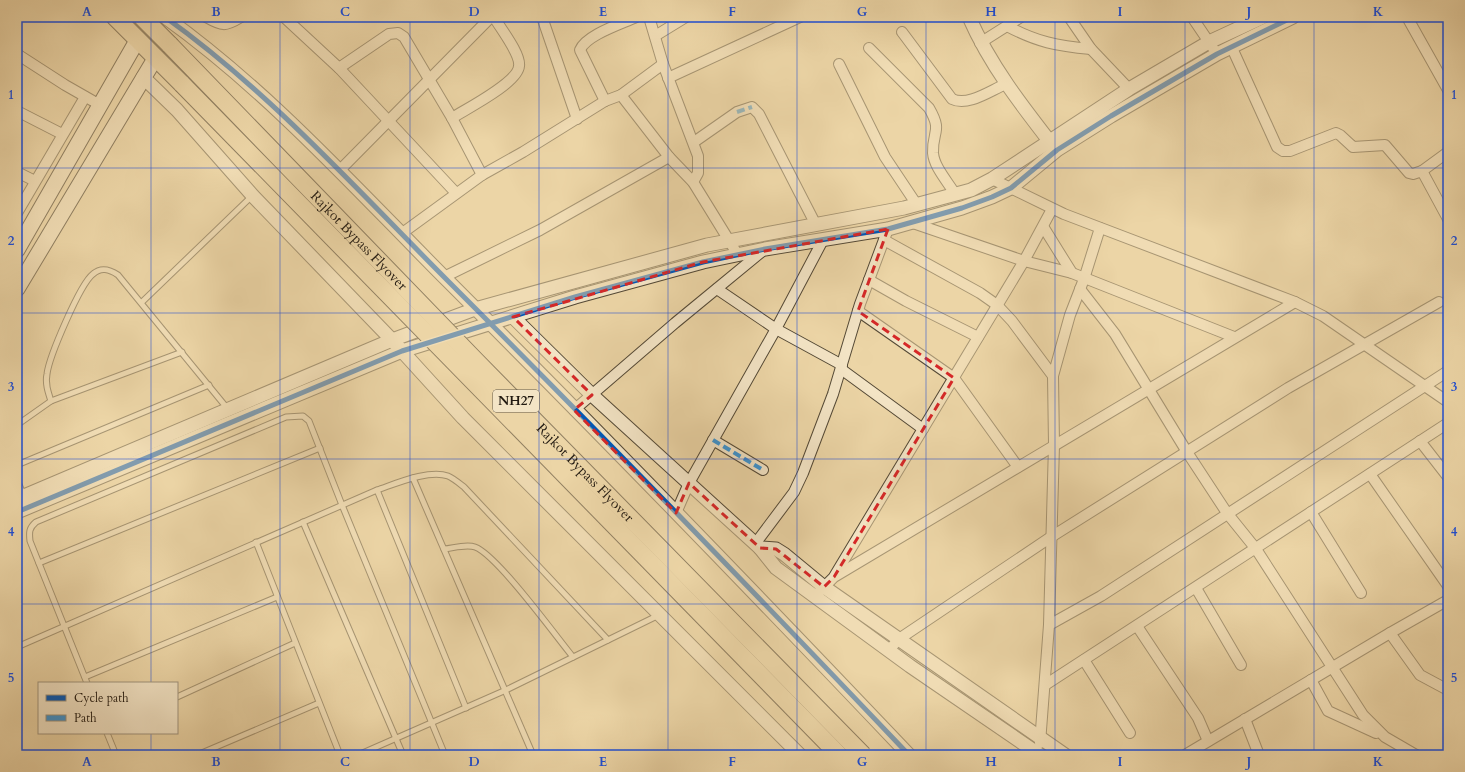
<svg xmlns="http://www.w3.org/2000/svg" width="1465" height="772" font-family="Cardo,serif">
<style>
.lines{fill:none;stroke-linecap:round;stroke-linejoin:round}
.service-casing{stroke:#544936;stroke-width:7}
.minor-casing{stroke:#544936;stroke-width:12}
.tertiary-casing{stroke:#544936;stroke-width:15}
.secondary-casing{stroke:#221a11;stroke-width:17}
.trunk-casing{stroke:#221a11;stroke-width:19}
.service{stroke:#f3e4c5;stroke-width:5}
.minor{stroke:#f3e4c5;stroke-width:10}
.tertiary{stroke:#f3e4c5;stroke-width:13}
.secondary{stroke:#f3e4c5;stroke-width:15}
.trunk{stroke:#ecd5a6;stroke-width:17}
.trunk-bridge-casing{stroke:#221a11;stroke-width:19;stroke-linecap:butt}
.trunk-bridge{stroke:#ecd5a6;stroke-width:17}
.quiet{stroke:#3b94d3;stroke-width:4;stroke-dasharray:8 4;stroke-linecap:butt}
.cycleway-casing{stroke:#f3e4c5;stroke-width:8}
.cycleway{stroke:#0057b8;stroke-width:5}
.marked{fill:none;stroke:#d62828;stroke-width:3;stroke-dasharray:8 5;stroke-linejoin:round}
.grid{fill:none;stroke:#1d4ed8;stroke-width:1;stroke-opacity:0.55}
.labels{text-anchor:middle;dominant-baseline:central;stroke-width:3.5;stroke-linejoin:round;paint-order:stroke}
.shield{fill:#f3e4c5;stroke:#615747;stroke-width:1}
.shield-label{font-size:13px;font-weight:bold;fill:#221a11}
.street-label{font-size:14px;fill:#221a11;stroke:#f3e4c5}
.neatline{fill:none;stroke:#1d4ed8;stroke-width:1.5}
.grid-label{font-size:13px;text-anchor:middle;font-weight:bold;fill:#1d4ed8}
</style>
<rect width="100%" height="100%" fill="#ecd5a6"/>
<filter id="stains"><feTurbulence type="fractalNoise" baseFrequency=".005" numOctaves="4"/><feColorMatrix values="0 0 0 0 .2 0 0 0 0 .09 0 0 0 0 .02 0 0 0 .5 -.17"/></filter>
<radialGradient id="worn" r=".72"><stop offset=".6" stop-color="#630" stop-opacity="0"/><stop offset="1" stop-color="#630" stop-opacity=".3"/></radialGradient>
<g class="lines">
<defs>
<g id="service">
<polyline points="142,302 252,196"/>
<path d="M51,401C48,392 45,383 47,374C49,357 80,284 93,274C101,267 109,269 118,275L227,408"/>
<polyline points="17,425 51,401 182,352"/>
<polyline points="17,465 209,385"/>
<polyline points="413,478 533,755"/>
<polyline points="17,480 24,496"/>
<polyline points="377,490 466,708"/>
<polyline points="303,522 403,755"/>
<polyline points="256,542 340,755"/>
<path d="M444,549C454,548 466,544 475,547C497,555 555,635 573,657"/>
<polyline points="39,563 320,448"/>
<path d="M17,647L377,490C395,484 429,469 448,476C453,478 459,483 464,487L608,640"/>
<polyline points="85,677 277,597"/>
<path d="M87,683L30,541C29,532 29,528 36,522L286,417L303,416L309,421L342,505L445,755"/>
<polyline points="177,697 295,643"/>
<polyline points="107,733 116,755"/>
<polyline points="197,755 319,703"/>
<polyline points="358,755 506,690 659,615"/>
</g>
<g id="minor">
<path d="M206,17C222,26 225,27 241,17"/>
<polyline points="284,17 339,68 456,193"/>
<polyline points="542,17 577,119"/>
<polyline points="649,17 663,64 698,156 698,173 693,182"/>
<polyline points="1069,17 1091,49 1129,89"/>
<polyline points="1192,17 1217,54"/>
<polyline points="1407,17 1448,90"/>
<path d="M1007,26C1037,42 1057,46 1091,49"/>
<path d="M902,32L952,99C968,107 991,90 1006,84"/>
<polyline points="655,36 686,17"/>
<polyline points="980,43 1021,17"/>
<path d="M869,48L929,108C943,132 932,131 933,153C934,167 948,182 955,194"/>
<polyline points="1232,48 1277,147 1283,151 1290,151 1336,133 1340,135 1353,147 1385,145 1409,173 1413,174 1422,171 1448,219"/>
<polyline points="17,54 65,85 100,105"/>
<polyline points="839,64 885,157 917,205"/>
<polyline points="339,68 389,34 398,33 404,37 452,118 482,175"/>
<polyline points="668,78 800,17"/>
<polyline points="621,95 669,157 693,182 738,255"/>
<path d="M605,101L580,50C586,35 621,24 636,17"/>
<polyline points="17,111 62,134"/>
<path d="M452,118C466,109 518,83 519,66C521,54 500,28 494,17"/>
<polyline points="694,142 737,112 752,107 759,114 816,225"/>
<polyline points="340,170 491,17"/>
<polyline points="1422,171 1448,152"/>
<polyline points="17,172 35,181"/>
<polyline points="992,179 1064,214 1295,302 1323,316 1448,402"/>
<polyline points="17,213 85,97"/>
<polyline points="913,223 1024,261 1072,273 1234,337"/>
<polyline points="1044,228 1072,273"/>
<polyline points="401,234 482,175 523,152 605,101 621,95 663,64"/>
<polyline points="884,240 980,293 997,305 1012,321 1053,376"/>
<polyline points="444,277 540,230 669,157"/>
<polyline points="869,280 906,301 978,337"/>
<polyline points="717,289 776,329 842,365"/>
<polyline points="1080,289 1115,334 1187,452 1227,513 1256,549 1363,715 1385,737 1416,755"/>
<polyline points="858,311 954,378 1018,467"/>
<polyline points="841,369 923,429"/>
<polyline points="574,410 675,323 765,249"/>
<polyline points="713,440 763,470"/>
<polyline points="1420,441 1448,477"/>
<polyline points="1370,474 1448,586"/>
<polyline points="1311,512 1361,593"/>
<polyline points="676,513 689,483 777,327 823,240"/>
<polyline points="755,544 794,492 803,473 833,394 860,304 888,229"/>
<polyline points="835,575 1024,261 1052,209"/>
<polyline points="1196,588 1241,665"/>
<polyline points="819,592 834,577 1295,302"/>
<polyline points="1049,625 1054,445 1053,376 1070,315 1084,279 1100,228"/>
<polyline points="1137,626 1198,718 1208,741"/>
<polyline points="1390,633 1420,675 1448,690"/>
<polyline points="889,650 899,639 1051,537 1288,388 1439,302"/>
<polyline points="1084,660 1130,733"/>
<polyline points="1311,680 1328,711 1376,733"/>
<polyline points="1045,685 1448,423"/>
<polyline points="1245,719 1259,755"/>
<polyline points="1040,743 1049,625 1101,596 1448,371"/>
<polyline points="1185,755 1390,633 1448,600"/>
</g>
<g id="tertiary">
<path d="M165,17C271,93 358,191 450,283C605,438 758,596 909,755"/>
<path d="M969,17C990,65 1022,106 1054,147"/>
<polyline points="143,77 177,110 253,196 392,340 463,418 800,755"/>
<polyline points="513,317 592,395 760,548 776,568 910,666 1040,755"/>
<polyline points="17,499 392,340 475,309 707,245 904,208 971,190 992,179 1129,89 1209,42 1263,17"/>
<polyline points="17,512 402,351 575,297 703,262 765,249 888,229 962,208 992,197 1011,188 1057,150 1111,116 1217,54 1293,17"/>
<polyline points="760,548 776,549 784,554 824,587 1065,755"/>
</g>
<g id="secondary">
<polyline points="17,250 138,39"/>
<polyline points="17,289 156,57"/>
</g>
<g id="trunk">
<polyline points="115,17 182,84"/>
<polyline points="142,17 170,45"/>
</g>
</defs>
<use href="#service" class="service-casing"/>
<use href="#minor" class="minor-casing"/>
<use href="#tertiary" class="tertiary-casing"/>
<use href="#secondary" class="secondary-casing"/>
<use href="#trunk" class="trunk-casing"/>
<use href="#service" class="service"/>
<use href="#minor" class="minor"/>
<use href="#tertiary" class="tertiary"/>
<use href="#secondary" class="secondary"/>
<use href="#trunk" class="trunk"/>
<defs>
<g id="trunk-bridge">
<path id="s1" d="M170,45L477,362L863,755"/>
<polyline points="182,84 839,755"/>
</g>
</defs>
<use href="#trunk-bridge" class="trunk-bridge-casing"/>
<use href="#trunk-bridge" class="trunk-bridge"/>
<g class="quiet">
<polyline points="737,112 752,107"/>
<polyline points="713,440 763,470"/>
</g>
<defs>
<g id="cycleway">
<path d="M165,17C271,93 358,191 450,283C605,438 758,596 909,755"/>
<polyline points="17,512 402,351 575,297 703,262 765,249 888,229 962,208 992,197 1011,188 1057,150 1111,116 1217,54 1293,17"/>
</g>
</defs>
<use href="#cycleway" class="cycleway-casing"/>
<use href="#cycleway" class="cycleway"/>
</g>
<path d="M0 0H1465V772H0ZM888,229L858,311L954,378L834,577L824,587L776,549L760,548L689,483L676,513L574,410L592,395L513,317L703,262Z" fill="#ecd5a6" fill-opacity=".55" fill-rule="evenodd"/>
<path class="marked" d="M888,229L858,311L954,378L834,577L824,587L776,549L760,548L689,483L676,513L574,410L592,395L513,317L703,262Z"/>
<path class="grid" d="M151,17V683M280,17V755M410,17V755M539,17V755M668,17V755M797,17V755M926,17V755M1055,17V755M1185,17V755M1314,17V755M17,168H1448M17,313H1448M17,459H1448M17,604H1448M151,733V755"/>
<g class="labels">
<rect class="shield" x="493" y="390" width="46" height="22" rx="3"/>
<g class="shield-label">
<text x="516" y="401">NH27</text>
</g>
<g class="street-label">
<text stroke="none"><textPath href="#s1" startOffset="272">Rajkot Bypass Flyover</textPath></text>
<text stroke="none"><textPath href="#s1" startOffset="596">Rajkot Bypass Flyover</textPath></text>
</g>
</g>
<rect width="1465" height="772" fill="none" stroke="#ecd5a6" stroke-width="44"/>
<rect x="38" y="682" width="140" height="52" fill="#f3e4c5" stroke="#9f937d"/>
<rect x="46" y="695" width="20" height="6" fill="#0057b8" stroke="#9f937d"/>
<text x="74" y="702" font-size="12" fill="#221a11">Cycle path</text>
<rect x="46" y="715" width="20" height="6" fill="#3b94d3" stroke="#9f937d"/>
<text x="74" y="722" font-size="12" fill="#221a11">Path</text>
<rect x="22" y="22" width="1421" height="728" class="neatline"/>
<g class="grid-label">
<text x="87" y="16">A</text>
<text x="216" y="16">B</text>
<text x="345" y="16">C</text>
<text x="474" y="16">D</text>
<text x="603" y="16">E</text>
<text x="732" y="16">F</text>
<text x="862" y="16">G</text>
<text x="991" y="16">H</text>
<text x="1120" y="16">I</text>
<text x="1249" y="16">J</text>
<text x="1378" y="16">K</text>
<text x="11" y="99">1</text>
<text x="1454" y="99">1</text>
<text x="11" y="245">2</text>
<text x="1454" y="245">2</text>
<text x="11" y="391">3</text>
<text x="1454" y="391">3</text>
<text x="11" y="536">4</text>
<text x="1454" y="536">4</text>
<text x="11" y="682">5</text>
<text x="1454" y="682">5</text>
<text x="87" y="766">A</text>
<text x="216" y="766">B</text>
<text x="345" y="766">C</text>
<text x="474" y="766">D</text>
<text x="603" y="766">E</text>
<text x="732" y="766">F</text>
<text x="862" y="766">G</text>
<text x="991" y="766">H</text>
<text x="1120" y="766">I</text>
<text x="1249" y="766">J</text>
<text x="1378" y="766">K</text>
</g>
<rect width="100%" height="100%" filter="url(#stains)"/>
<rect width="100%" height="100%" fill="url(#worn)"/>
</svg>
